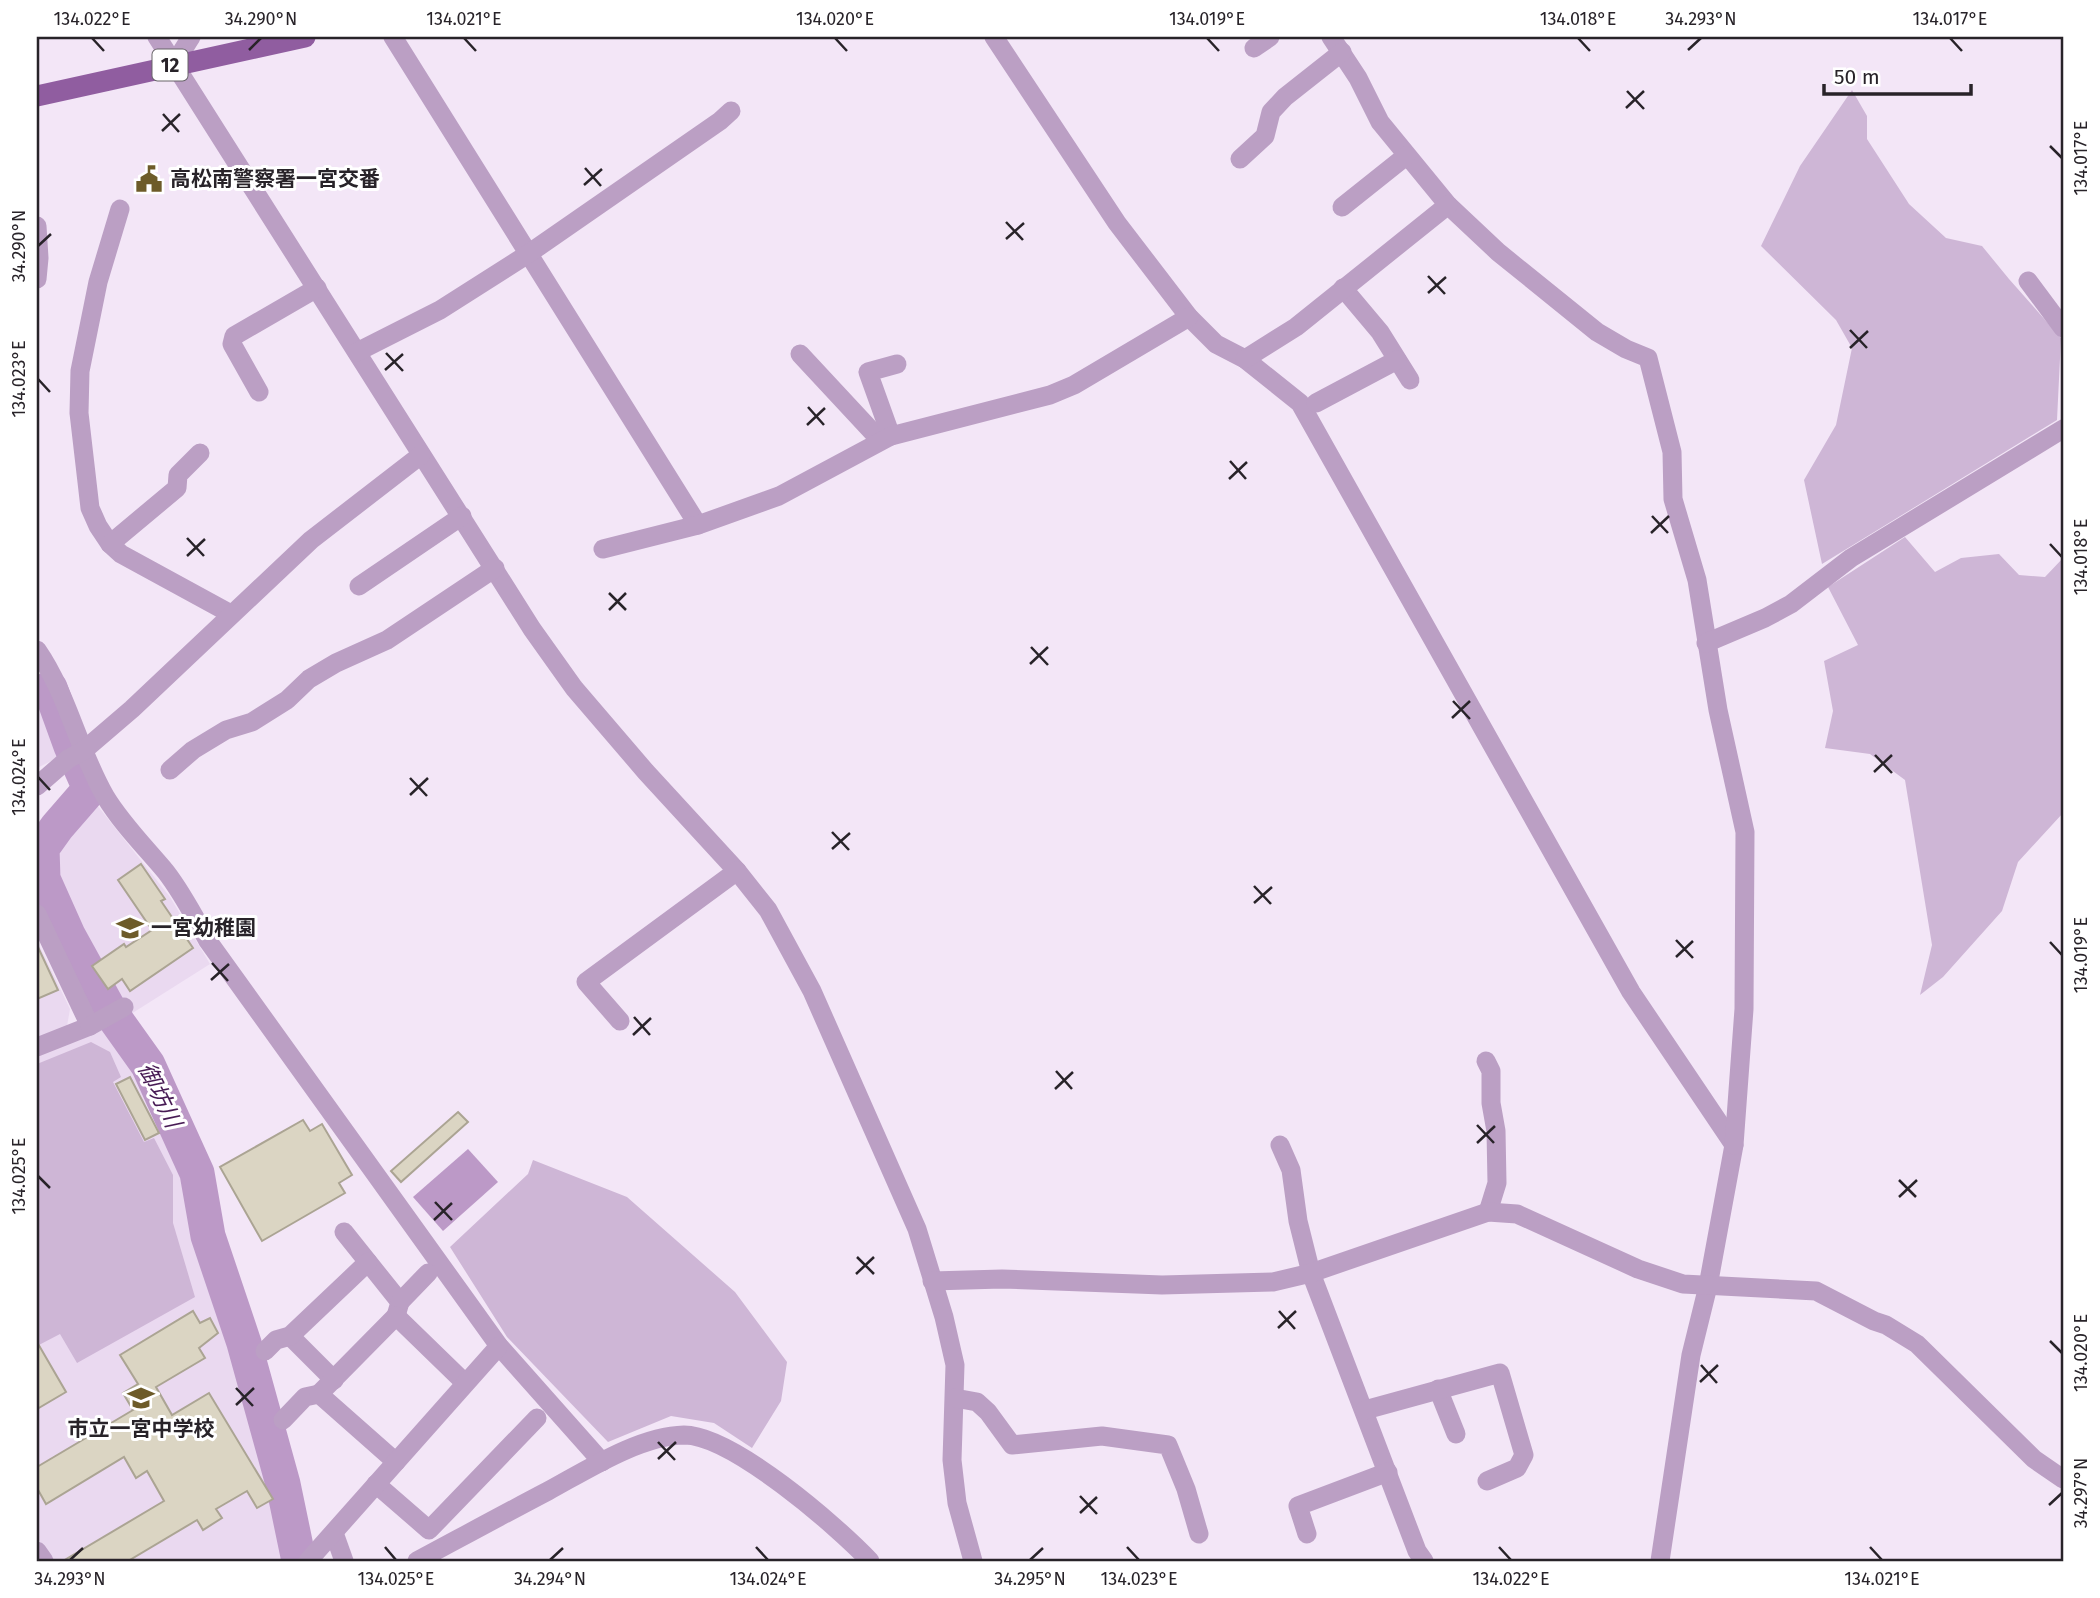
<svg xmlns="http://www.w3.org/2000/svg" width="2100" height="1598" font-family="'Fira Sans','Noto Sans JP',sans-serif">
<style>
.built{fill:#ead9f0}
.green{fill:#ceb6d6}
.water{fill:#bc99c7}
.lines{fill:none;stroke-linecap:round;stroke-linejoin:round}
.river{stroke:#bc99c7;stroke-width:35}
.building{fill:#dbd5c3;stroke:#aba493;stroke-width:2}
.minor{stroke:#bb9fc4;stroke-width:19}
.primary{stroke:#905da0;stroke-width:21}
.ticks{fill:none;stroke:#282329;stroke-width:2.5}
.labels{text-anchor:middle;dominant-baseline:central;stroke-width:6;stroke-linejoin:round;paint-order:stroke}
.shield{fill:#fff;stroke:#686569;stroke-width:2}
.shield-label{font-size:19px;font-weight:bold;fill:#282329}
.poi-label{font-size:21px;font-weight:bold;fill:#282329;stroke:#fff;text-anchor:start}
.water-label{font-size:23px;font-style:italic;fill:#471b54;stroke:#fff}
.neatline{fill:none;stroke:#282329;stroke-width:2.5}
.ticks-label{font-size:18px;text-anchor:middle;fill:#282329}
</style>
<rect width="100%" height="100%" fill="#f3e6f7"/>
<g class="built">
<polygon points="37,676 44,685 67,753 37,768"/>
<polygon points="93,800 170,897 210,964 123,1019 85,958 51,885 46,855 70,818"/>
<polygon points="37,941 70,1009 67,1026 37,1038"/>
<polygon points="103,1030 134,1065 168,1126 191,1181 199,1241 278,1505 289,1561 55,1561 37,1538 37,1056"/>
</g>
<g class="green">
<polygon points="1852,90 1867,116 1867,139 1909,204 1946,238 1982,246 2009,279 2061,338 2057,420 1822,564 1804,480 1836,425 1852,348 1836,320 1761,246 1800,166"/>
<polygon points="1905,537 1935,572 1961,558 1999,554 2019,575 2045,577 2063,558 2063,813 2018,862 2002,911 1943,977 1920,995 1932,945 1905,780 1870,754 1825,748 1833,711 1824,661 1858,645 1828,587"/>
<polygon points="91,1042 110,1052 121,1077 113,1082 144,1142 154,1138 173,1175 173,1223 195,1297 77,1363 60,1334 37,1346 37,1064"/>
<polygon points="533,1160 627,1197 735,1292 787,1362 781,1401 752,1448 714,1423 671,1416 608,1442 507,1337 450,1247 528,1174"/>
</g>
<polygon class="water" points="468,1149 498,1182 443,1231 413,1197"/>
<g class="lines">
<polyline class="river" points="50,688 71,746 90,789 57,827 42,848 43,879 68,935 111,1013 148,1065 197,1173 208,1236 244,1343 283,1484 299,1561"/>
</g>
<g class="building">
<polygon points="141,864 165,899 161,901 193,948 130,991 122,979 108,989 92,966 124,944 126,947 152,930 118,880"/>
<polygon points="37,945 58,990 37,999"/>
<polygon points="130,1077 159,1133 145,1140 116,1084"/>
<polygon points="458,1112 468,1122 401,1182 391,1171"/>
<polygon points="303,1120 310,1131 322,1124 352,1175 339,1183 345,1193 262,1241 220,1167"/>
<polygon points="193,1311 200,1323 210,1318 218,1333 199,1348 205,1358 156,1387 172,1415 209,1393 273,1499 257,1508 247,1491 216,1509 222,1518 203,1530 197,1520 128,1561 63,1561 164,1501 147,1471 136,1478 124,1457 46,1504 37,1488 37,1467 133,1410 123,1393 138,1384 120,1355"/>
<polygon points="37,1342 66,1392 37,1409"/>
</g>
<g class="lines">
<g class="minor">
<polyline points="157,37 532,629 574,688 646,772 737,871 768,910 812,991 917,1229 944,1317 955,1365 952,1460 957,1503 973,1561"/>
<polyline points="393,37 698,525"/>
<polyline points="994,37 1117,223 1189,317 1216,344 1245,359 1300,403 1631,992 1734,1145 1708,1286 1691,1355 1660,1561"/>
<polyline points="1331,37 1358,78 1380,122 1448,205 1498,252 1597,332 1626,349 1648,358 1672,452 1673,499 1697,580 1718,710 1745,832 1744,1009 1734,1145"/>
<polyline points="1254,48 1270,37"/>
<polyline points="174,64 191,37"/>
<polyline points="1240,159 1265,136 1271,112 1285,97 1342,52"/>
<polyline points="1342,207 1406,156"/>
<polyline points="120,209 98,282 80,371 79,413 90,508 98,526 110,544 121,554 231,614"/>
<polyline points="37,226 39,258 37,279"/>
<polyline points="2028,281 2063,328"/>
<polyline points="1343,288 1380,332 1410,380"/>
<polyline points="357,352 440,310 528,254 720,121 731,111"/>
<polyline points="800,354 880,440"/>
<polyline points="1245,359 1296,327 1448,205"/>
<polyline points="259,392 232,344 234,336 317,288"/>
<polyline points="1316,403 1397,360"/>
<polyline points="891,436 868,372 897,364"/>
<polyline points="110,544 177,488 178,475 200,453"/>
<polyline points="603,549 698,525 779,496 891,436 1050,395 1074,385 1189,317"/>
<polyline points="359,586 462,516"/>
<polyline points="1706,643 1765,618 1791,604 1851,558 2063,429"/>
<path d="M37,650C68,695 78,749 105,796C121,823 146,848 166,872C183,894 195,918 208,941L499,1346L602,1462"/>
<polyline points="170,770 193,750 226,730 252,722 287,700 309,679 336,663 387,640 495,568"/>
<polyline points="37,786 68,759 83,751 132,709 311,540 421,455"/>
<polyline points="37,914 90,1026 37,1047"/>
<polyline points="620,1021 586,982 737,871"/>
<polyline points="90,1026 124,1007"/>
<polyline points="1486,1061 1491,1071 1491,1103 1496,1131 1497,1183 1488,1212"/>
<polyline points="1280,1145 1291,1170 1298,1221 1311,1273 1417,1551 1424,1561"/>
<polyline points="344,1232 400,1302 396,1316"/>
<polyline points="932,1281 1002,1279 1162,1285 1273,1282 1311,1273 1488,1212 1517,1214 1638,1269 1683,1284 1816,1291 1874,1321 1886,1325 1917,1344 2034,1459 2063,1479"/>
<polyline points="400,1302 428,1273"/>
<polyline points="290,1336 334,1380"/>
<polyline points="265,1351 276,1340 290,1336 368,1262"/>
<polyline points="1438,1389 1456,1434"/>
<polyline points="955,1398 977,1402 988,1412 1012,1445 1102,1436 1168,1445 1186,1489 1199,1534"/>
<polyline points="1365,1410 1500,1373 1524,1455 1517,1468 1487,1481"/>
<polyline points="283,1420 305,1397 319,1394"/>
<polyline points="396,1462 319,1394 396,1316 465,1383"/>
<polyline points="376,1484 429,1530 537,1418"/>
<polyline points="334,1533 344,1561"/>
<polyline points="1307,1534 1298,1506 1388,1472"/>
<polyline points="37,1551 44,1561"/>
<polyline points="308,1561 499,1346"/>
<path d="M417,1561C460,1538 504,1514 548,1491C587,1470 639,1436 684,1435C732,1435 837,1526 870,1561"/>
</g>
<polyline class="primary" points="37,96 305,37"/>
</g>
<path class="ticks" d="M92,38L104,51M464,38L476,51M835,38L847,51M1207,38L1219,51M1578,38L1590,51M1950,38L1962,51M249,50L261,38M1688,50L1701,38M1627,91L1644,109M1626,108L1644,91M163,114L179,132M162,131L180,114M2050,146L2062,158M585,168L601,186M584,185L602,169M1006,222L1023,240M1006,239L1024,223M38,246L51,234M1428,276L1445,294M1428,293L1446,277M1850,330L1867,348M1850,348L1868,331M386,353L403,371M385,370L403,354M38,379L50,392M808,407L824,425M807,425L825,408M1230,461L1246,479M1229,479L1247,462M1652,516L1668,533M1651,533L1669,516M187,538L204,556M2050,544L2062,557M187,556L205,539M609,593L626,610M609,610L626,593M1031,647L1048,665M1030,664L1048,647M1453,701L1470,719M1452,718L1470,701M1875,755L1892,773M1874,772L1892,755M38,777L50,790M410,778L427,796M410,795L428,778M832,832L849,850M832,849L850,833M1254,886L1271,904M1254,903L1272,887M1676,940L1693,958M2050,942L2062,955M1676,957L1693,941M212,963L228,981M211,980L229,964M634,1017L650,1035M633,1035L651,1018M1056,1071L1072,1089M1055,1089L1073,1072M1477,1125L1494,1143M1477,1143L1495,1126M38,1176L50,1188M1899,1180L1916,1197M1899,1197L1917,1180M435,1202L452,1220M434,1220L452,1203M857,1257L874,1274M856,1274L874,1257M1279,1311L1295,1329M1278,1328L1296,1311M2050,1341L2062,1353M1701,1365L1717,1383M1700,1382L1718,1365M236,1388L253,1406M236,1405L254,1388M658,1442L675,1460M658,1459L676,1442M1080,1496L1097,1514M2049,1505L2062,1493M1080,1513L1097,1497M385,1547L396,1560M756,1547L768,1560M1127,1547L1139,1560M1499,1547L1511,1560M1870,1547L1882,1560M70,1560L83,1548M550,1560L563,1548M1030,1560L1043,1548"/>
<defs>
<symbol id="civic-bare" viewBox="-9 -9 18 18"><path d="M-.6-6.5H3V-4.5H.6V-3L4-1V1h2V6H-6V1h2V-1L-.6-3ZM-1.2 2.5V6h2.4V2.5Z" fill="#6d5b29" stroke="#fff" stroke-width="2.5" paint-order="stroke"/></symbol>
<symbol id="school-bare" viewBox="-9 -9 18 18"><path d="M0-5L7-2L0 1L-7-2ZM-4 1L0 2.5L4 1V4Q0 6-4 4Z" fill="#6d5b29" stroke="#fff" stroke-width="2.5" paint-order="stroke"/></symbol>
</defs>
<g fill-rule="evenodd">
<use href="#civic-bare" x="130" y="160" width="38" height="38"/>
<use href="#school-bare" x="111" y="909" width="38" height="38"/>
<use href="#school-bare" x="122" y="1379" width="38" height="38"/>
</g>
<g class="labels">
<rect class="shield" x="152.5" y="49.5" width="35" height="31" rx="5"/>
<g class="shield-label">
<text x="170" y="65">12</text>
</g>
<g class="poi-label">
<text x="170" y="179">高松南警察署一宮交番</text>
<text x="151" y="928">一宮幼稚園</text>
<text x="141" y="1429" text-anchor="middle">市立一宮中学校</text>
</g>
<g class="water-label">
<text transform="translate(160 1095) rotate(64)">御坊川</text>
</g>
</g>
<rect width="2100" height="1598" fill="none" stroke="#ffffff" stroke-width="77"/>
<path d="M1824 84v10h147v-10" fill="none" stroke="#282329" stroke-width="3.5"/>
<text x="1834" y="84" font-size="21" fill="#282329" stroke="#ffffff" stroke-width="5" paint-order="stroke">50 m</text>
<rect x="38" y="38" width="2024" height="1522" class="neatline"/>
<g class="ticks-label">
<text x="92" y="25">134.022°E</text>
<text x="261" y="25">34.290°N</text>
<text x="464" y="25">134.021°E</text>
<text x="835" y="25">134.020°E</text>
<text x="1207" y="25">134.019°E</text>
<text x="1578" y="25">134.018°E</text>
<text x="1701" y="25">34.293°N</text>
<text x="1950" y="25">134.017°E</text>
<text transform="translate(2081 158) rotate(-90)" y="6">134.017°E</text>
<text transform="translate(19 246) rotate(-90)" y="6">34.290°N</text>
<text transform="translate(19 379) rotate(-90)" y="6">134.023°E</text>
<text transform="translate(2081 557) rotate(-90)" y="6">134.018°E</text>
<text transform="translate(19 777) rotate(-90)" y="6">134.024°E</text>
<text transform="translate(2081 955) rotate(-90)" y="6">134.019°E</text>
<text transform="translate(19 1176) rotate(-90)" y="6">134.025°E</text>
<text transform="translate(2081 1353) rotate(-90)" y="6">134.020°E</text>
<text transform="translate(2081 1493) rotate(-90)" y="6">34.297°N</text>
<text x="70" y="1585">34.293°N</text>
<text x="396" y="1585">134.025°E</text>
<text x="550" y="1585">34.294°N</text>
<text x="768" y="1585">134.024°E</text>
<text x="1030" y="1585">34.295°N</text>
<text x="1139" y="1585">134.023°E</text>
<text x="1511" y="1585">134.022°E</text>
<text x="1882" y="1585">134.021°E</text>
</g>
</svg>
